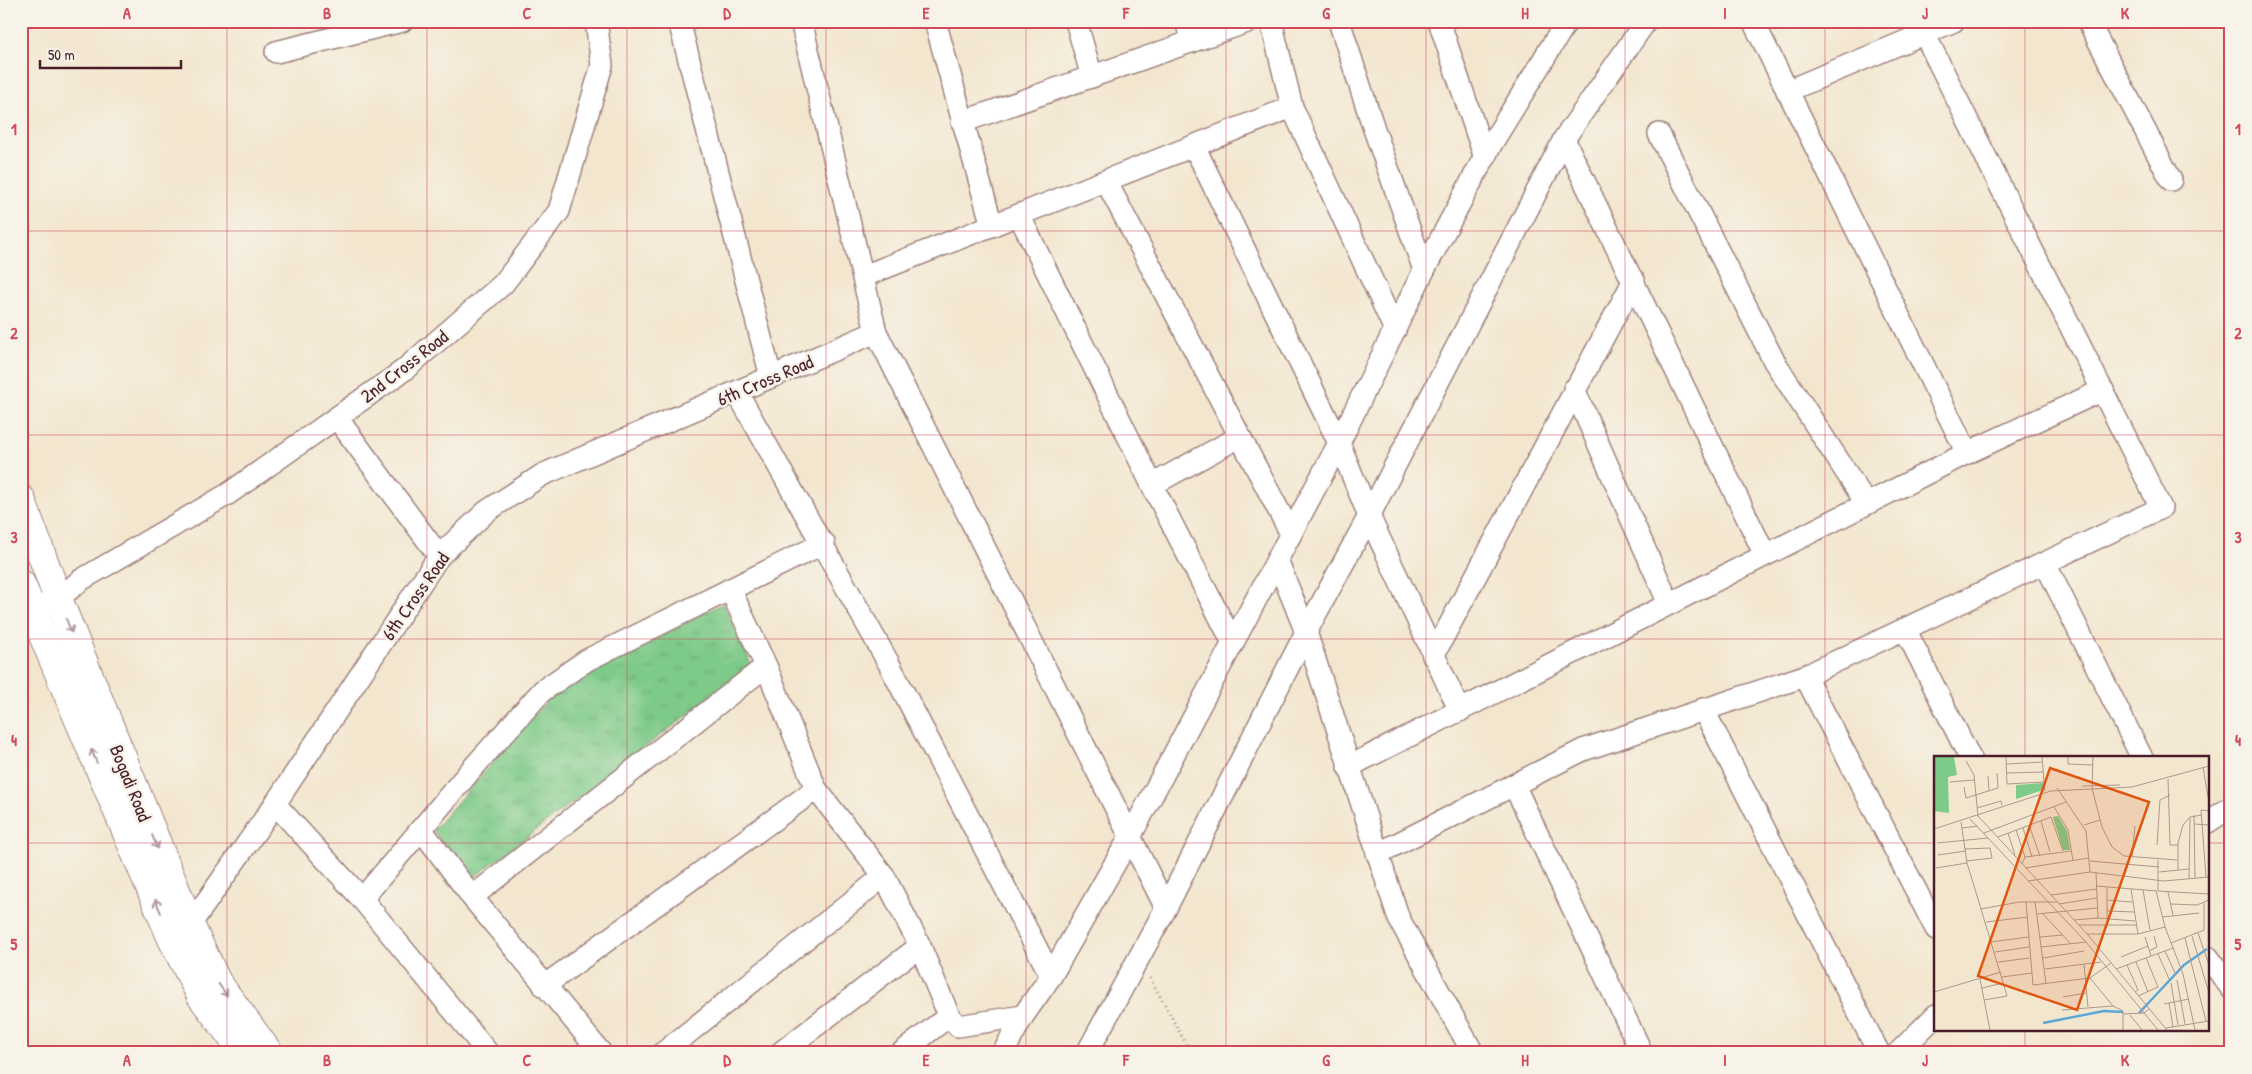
<svg xmlns="http://www.w3.org/2000/svg" width="2252" height="1074" font-family="'Patrick Hand',sans-serif">
<style>
.grass{fill:url(#grass-tufts);stroke:#64745a}
.lines{fill:none;stroke-linecap:round;stroke-linejoin:round}
.minor-casing{stroke:#9e827d;stroke-width:24}
.major-casing{stroke:#9e827d;stroke-width:30}
.path{stroke:#9e827d;stroke-width:3;stroke-dasharray:1 4;stroke-linecap:butt}
.minor{stroke:#fff;stroke-width:21}
.major{stroke:#fff;stroke-width:28}
.oneway{stroke:#ae9aa0}
.grid{fill:none;stroke:#d1495b;stroke-width:1;stroke-opacity:0.55}
.labels{text-anchor:middle;dominant-baseline:central;stroke-width:5;stroke-linejoin:round;paint-order:stroke}
.street-label{font-size:19px;fill:#4a1f2b;stroke:#f7f3e8}
.inset-river{fill:none;stroke:#5ca7d5;stroke-width:2.5}
.inset-road{fill:none;stroke:#af968d;stroke-width:1}
.view{fill:#e0560e;fill-opacity:0.15;stroke:#e0560e;stroke-width:2.5}
.inset-edge{fill:none;stroke:#4a1f2b;stroke-width:2.5}
.neatline{fill:none;stroke:#d1495b;stroke-width:2}
.grid-label{font-size:16px;text-anchor:middle;font-weight:bold;fill:#d1495b}
</style>
<defs>
<pattern id="grass-tufts" width="24" height="20" patternUnits="userSpaceOnUse" patternTransform="scale(1.25)"><rect width="24" height="20" fill="#7eca89"/><path d="M3 7l-1-3M5 7V3M7 7l1-3M15 17l-1-3M17 17v-4M19 17l1-3" fill="none" stroke="#6ead76"/></pattern>
</defs>
<rect width="100%" height="100%" fill="#f7f3e8"/>
<filter id="ink" filterUnits="userSpaceOnUse"><feTurbulence type="fractalNoise" baseFrequency=".02" numOctaves="2"/><feDisplacementMap in="SourceGraphic" scale="10" xChannelSelector="R" yChannelSelector="G"/><feConvolveMatrix kernelMatrix="1 2 1 2 8 2 1 2 1" color-interpolation-filters="sRGB"/></filter>
<filter id="wash" filterUnits="userSpaceOnUse"><feTurbulence type="fractalNoise" baseFrequency=".0096" numOctaves="4" result="noise"/><feDisplacementMap in="SourceGraphic" scale="20" xChannelSelector="R" yChannelSelector="G"/><feGaussianBlur stdDeviation="1.12" result="paint"/><feColorMatrix in="noise" values="0 0 0 0 0 0 0 0 0 0 0 0 0 0 0 0 0 1.4 0 .05"/><feComposite in="paint" operator="in"/></filter>
<g filter="url(#wash)">
<rect width="100%" height="100%" fill="#f3e6cf"/>
<polygon class="grass" points="723,603 752,666 469,881 433,830 552,695"/>
</g>
<g filter="url(#ink)">
<g class="lines">
<defs>
<g id="minor">
<polyline points="679,21 771,377"/>
<polyline points="801,21 876,332 1166,908"/>
<polyline points="935,21 992,226"/>
<polyline points="1076,21 1092,77"/>
<polyline points="1186,21 1192,42"/>
<polyline points="1271,21 1292,107 1395,330"/>
<polyline points="1339,21 1374,129 1424,270"/>
<polyline points="1439,21 1485,158"/>
<polyline points="1753,21 1967,453"/>
<polyline points="2088,21 2171,180"/>
<polyline points="276,52 402,21"/>
<polyline points="1787,91 1954,21"/>
<polyline points="962,122 1250,21"/>
<polyline points="1659,134 1774,361 1866,503"/>
<polyline points="1564,139 1765,555"/>
<polyline points="1194,146 1339,443 1369,516 1460,711"/>
<polyline points="1106,181 1291,534"/>
<polyline points="1019,215 1152,485 1233,643"/>
<polyline points="864,276 1292,107"/>
<polyline points="1574,389 1669,604"/>
<polyline points="737,392 888,662 1051,976"/>
<polyline points="337,418 439,556"/>
<polyline points="1152,485 1239,437"/>
<polyline points="1277,560 1306,632 1399,919 1473,1053"/>
<polyline points="2045,563 2142,758"/>
<polyline points="730,589 766,666 816,789 884,876 920,946 949,1016 958,1026 1023,1016"/>
<polyline points="45,605 58,599 81,580 228,494 404,370 503,284 559,211 602,65 596,21"/>
<polyline points="1905,629 1970,758"/>
<polyline points="1433,656 1634,280"/>
<polyline points="1805,676 1936,929"/>
<polyline points="1703,709 1879,1053"/>
<polyline points="1348,767 1967,453 2103,390"/>
<polyline points="1514,785 1642,1053"/>
<polyline points="275,804 362,899 488,1053"/>
<polyline points="2208,822 2231,807"/>
<polyline points="421,829 472,897"/>
<polyline points="1377,854 1583,750 1805,676 2161,508 1918,21"/>
<polyline points="362,899 471,770 542,691 587,660 824,543"/>
<polyline points="180,932 190,925 275,804 439,556 487,511 542,475 876,332"/>
<polyline points="2208,957 2231,988"/>
<polyline points="544,986 816,789"/>
<polyline points="601,1053 472,897 766,666"/>
<polyline points="663,1053 884,876"/>
<polyline points="780,1053 920,946"/>
<polyline points="901,1053 949,1016"/>
<polyline points="1003,1053 1023,1016 1051,976 1130,837 1339,443 1424,270 1492,143 1567,21"/>
<polyline points="1087,1053 1166,908 1306,632 1369,516 1564,139 1646,21"/>
<polyline points="1898,1053 1936,1015"/>
</g>
<g id="major">
<polyline points="21,499 58,599 190,925 217,982 269,1053"/>
<polyline points="21,584 172,939 201,996 244,1053"/>
</g>
</defs>
<use href="#minor" class="minor-casing"/>
<use href="#major" class="major-casing"/>
<polyline class="path" points="1150,978 1191,1053"/>
<use href="#minor" class="minor"/>
<use href="#major" class="major"/>
</g>
<defs><path id="oneway-shaft" d="M-6 0H5M1.5-3L5.5 0L1.5 3" fill="none" stroke-width="1.6" stroke-linecap="round" stroke-linejoin="round" transform="scale(1.25)"/></defs>
<g class="oneway">
<use href="#oneway-shaft" transform="translate(69 626) rotate(68)"/>
<use href="#oneway-shaft" transform="translate(94 756) rotate(-113)"/>
<use href="#oneway-shaft" transform="translate(155 842) rotate(67)"/>
<use href="#oneway-shaft" transform="translate(158 906) rotate(-113)"/>
<use href="#oneway-shaft" transform="translate(223 990) rotate(54)"/>
</g>
</g>
<path class="grid" d="M227,21V1053M427,21V1053M627,21V1053M826,21V1053M1026,21V1053M1226,21V1053M1426,21V1053M1625,21V1053M1825,21V1053M2025,21V758M21,231H2231M21,435H2231M21,639H2231M21,843H1936M2208,843H2231M2025,1030V1053"/>
<g class="labels">
<g class="street-label">
<text transform="translate(404 366) rotate(-38)">2nd Cross Road</text>
<text transform="translate(765 380) rotate(-23)">6th Cross Road</text>
<text transform="translate(415 596) rotate(-55)">6th Cross Road</text>
<text transform="translate(131 783) rotate(68)">Bogadi Road</text>
</g>
</g>
<g transform="translate(1934 756)">
<rect width="275" height="275" fill="#f3e6cf"/>
<path d="M0,1H20L23,19L14,21L15,57L0,55ZM109,27V34L82,43V29ZM124,60L133,75L136,94H129L119,61Z" fill="#7eca89"/>
<path class="inset-river" d="M205,257L250,209L273,193M109,267L170,255L189,256"/>
<path class="inset-road" d="M72,1L73,28L110,26L111,35M108,1L110,26M134,1V8L159,9M159,1L158,32L168,71L178,91L190,100L243,104M32,5L40,19L44,60L154,179L233,274M73,8L109,6M269,11L274,41M73,17L109,16M54,20L55,35M234,23L236,89H244M16,26L40,24M148,30L186,29M30,31L32,42L64,32L63,17M123,32L152,75L156,116M120,51L134,74L139,105M43,52L67,45L68,49M260,59L261,122M36,63L152,186L224,274M107,65L116,96M27,66L33,107L47,153L85,146H123M260,68L275,69M95,69L106,100M150,69L166,64M28,72L44,70M89,72L98,101M0,73L117,35L198,31L275,10M82,74L91,101M50,77L132,46M74,77L81,99M64,81L117,61L129,95M3,87L54,82M223,89L226,44L236,39M31,93L56,92L58,102L33,105M4,99L32,95M198,101L201,70M224,104V135L275,138M156,105L225,111M88,108L91,101L137,95M2,112L33,107M91,112L155,102M244,114V87L249,69L256,61L268,59M225,116L255,113M162,117L164,162M272,121L267,54L275,55M255,123L256,62M94,125L156,116L230,125L275,121M162,130L223,135M173,131V163M197,133L204,178M209,134L216,174M222,135L231,171L249,218L261,274M234,136L239,159M117,139L163,133M173,144L198,146M92,146L99,229L156,222L177,207M101,146L112,228M125,148L163,142M237,148L263,149L275,144M47,153L73,240L50,244M173,155L200,156M103,158L163,152M109,158L137,188M229,161L265,157M140,164L164,162L201,165M52,166L94,161M145,169H202M264,177L275,209M153,178H204L231,171M258,180L275,237M106,181L129,179M211,181L217,200M251,182L272,265M56,186L95,181M237,187L270,174V147M107,191L152,186M215,195L223,191L220,180M231,195L242,219M61,196L95,191M224,198L235,223M187,201L214,190M109,202L150,195M64,206L96,202M202,206L214,236M150,208L154,251M193,209L204,234L201,236M111,213L167,206M182,213L239,192M68,221L98,217M156,222L179,250L189,255V274M46,223L56,274M243,224L251,268M237,227L244,269M48,232L69,227M0,236L67,216M204,240L224,231L212,202M129,241L152,237M235,247L239,271M230,248L255,243M128,254L179,250M189,258L210,257L215,253M196,259L208,274M232,272L275,265"/>
<path class="view" d="M116,12L215,46L143,254L44,220Z"/>
<rect width="275" height="275" class="inset-edge"/>
</g>
<rect width="2252" height="1074" fill="none" stroke="#f7f3e8" stroke-width="55"/>
<path d="M40 60v8h141v-8" fill="none" stroke="#4a1f2b" stroke-width="2.5"/>
<text x="48" y="60" font-size="15" fill="#4a1f2b" stroke="#f7f3e8" stroke-width="4" paint-order="stroke">50 m</text>
<rect x="28" y="28" width="2196" height="1018" class="neatline"/>
<g class="grid-label">
<text x="127" y="19">A</text>
<text x="327" y="19">B</text>
<text x="527" y="19">C</text>
<text x="727" y="19">D</text>
<text x="926" y="19">E</text>
<text x="1126" y="19">F</text>
<text x="1326" y="19">G</text>
<text x="1525" y="19">H</text>
<text x="1725" y="19">I</text>
<text x="1925" y="19">J</text>
<text x="2125" y="19">K</text>
<text x="14" y="135">1</text>
<text x="2238" y="135">1</text>
<text x="14" y="339">2</text>
<text x="2238" y="339">2</text>
<text x="14" y="543">3</text>
<text x="2238" y="543">3</text>
<text x="14" y="746">4</text>
<text x="2238" y="746">4</text>
<text x="14" y="950">5</text>
<text x="2238" y="950">5</text>
<text x="127" y="1066">A</text>
<text x="327" y="1066">B</text>
<text x="527" y="1066">C</text>
<text x="727" y="1066">D</text>
<text x="926" y="1066">E</text>
<text x="1126" y="1066">F</text>
<text x="1326" y="1066">G</text>
<text x="1525" y="1066">H</text>
<text x="1725" y="1066">I</text>
<text x="1925" y="1066">J</text>
<text x="2125" y="1066">K</text>
</g>
</svg>
